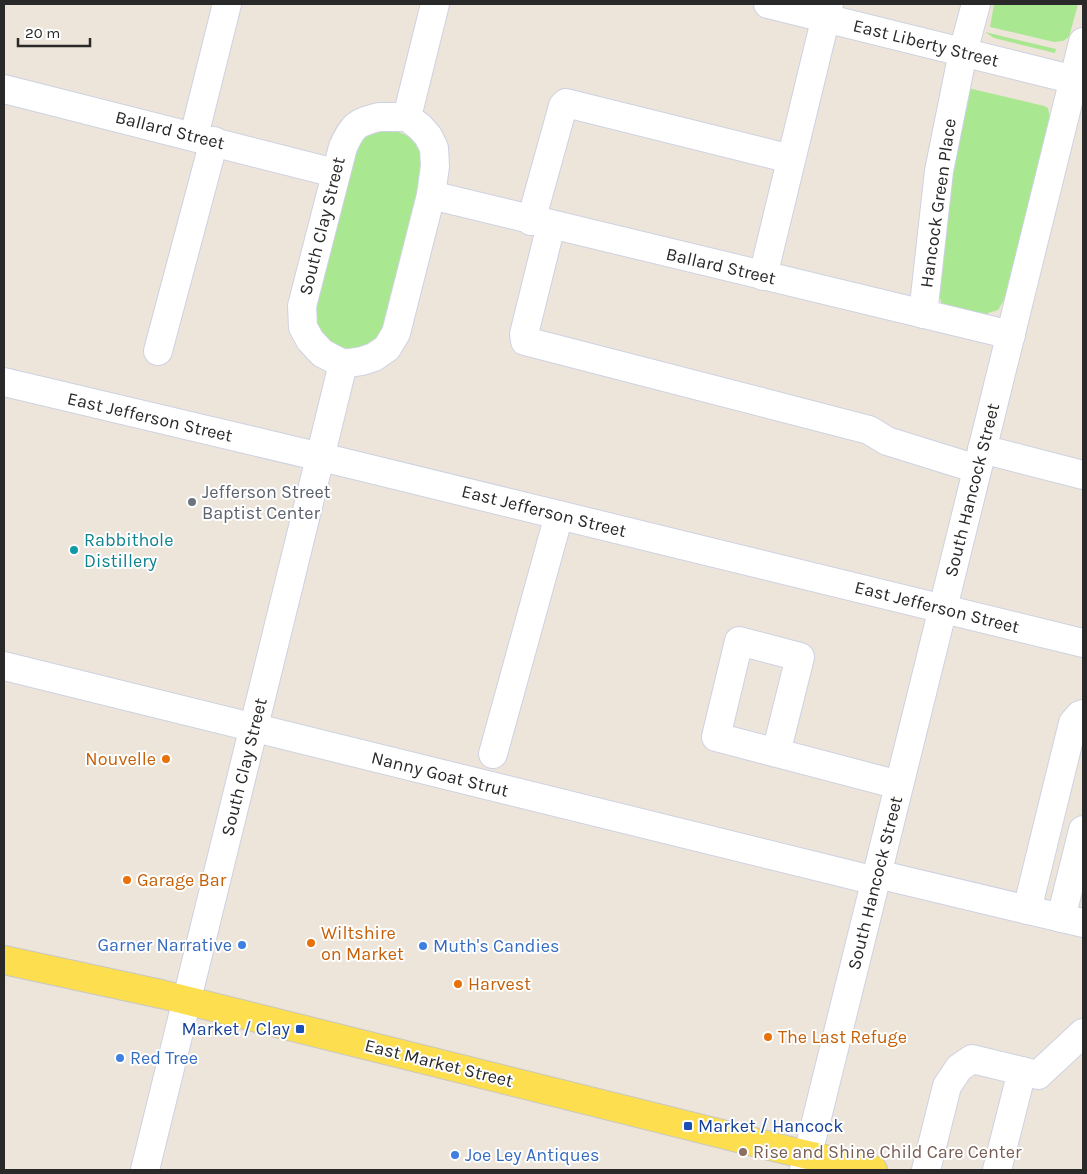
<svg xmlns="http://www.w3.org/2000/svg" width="1087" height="1174" font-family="Karla,sans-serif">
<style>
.green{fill:#a9e890}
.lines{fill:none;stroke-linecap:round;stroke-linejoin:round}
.minor-casing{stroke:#ced1e4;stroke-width:30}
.major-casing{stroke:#c7c7c7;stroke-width:30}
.minor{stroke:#fff;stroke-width:28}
.major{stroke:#fcde4f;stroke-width:28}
.worship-dot{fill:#6b7280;stroke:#fff;stroke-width:2}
.culture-dot{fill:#0f9aa8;stroke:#fff;stroke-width:2}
.food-dot{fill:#e8710a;stroke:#fff;stroke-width:2}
.shop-dot{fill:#3f7fe0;stroke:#fff;stroke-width:2}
.transit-dot{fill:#1a4fb4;stroke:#fff;stroke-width:2}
.education-dot{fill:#8d6e63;stroke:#fff;stroke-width:2}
.labels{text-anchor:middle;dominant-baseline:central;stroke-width:4;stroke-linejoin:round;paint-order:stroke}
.street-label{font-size:18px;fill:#292929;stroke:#fff}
.worship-label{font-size:18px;fill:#5b616d;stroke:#fff;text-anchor:start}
.culture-label{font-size:18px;fill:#0d838f;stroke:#fff;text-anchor:start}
.food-label{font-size:18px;fill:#c56008;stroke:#fff;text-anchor:start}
.shop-label{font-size:18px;fill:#366cbe;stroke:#fff;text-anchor:start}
.transit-label{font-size:18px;fill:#164399;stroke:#fff;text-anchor:end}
.education-label{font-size:18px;fill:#785e54;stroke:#fff;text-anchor:start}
</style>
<rect width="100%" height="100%" fill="#ede5d9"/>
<g class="green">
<polygon points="994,4 1078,4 1069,37 1063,41 1054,42 990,27"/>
<polygon points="985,32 1056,49 1055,53 994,38"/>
<polygon points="968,88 1044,106 1048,108 1050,118 1004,300 998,310 988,313 986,317 946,307 941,302 939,293 953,162"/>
<path d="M381,129C399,130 406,134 420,146L424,170L385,327C383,331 380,337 376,340C362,355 330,349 319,332C316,328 315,322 313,317L358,139Z"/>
</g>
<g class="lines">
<defs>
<g id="minor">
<polyline points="768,4 1083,82"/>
<polyline points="4,89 335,173"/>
<path d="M379,117H407L420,127L428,136L434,148L435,166L431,195L396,333L387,348L374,357L362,361L343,364L322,353L310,340L303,327L302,306L343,147C353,125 356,123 379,117Z"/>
<polyline points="407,117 435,4"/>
<polyline points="194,136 227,4"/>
<polyline points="431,195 1011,335"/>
<polyline points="531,221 563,106 566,103 791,159"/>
<polyline points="551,225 524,334 525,341 869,430 887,441 977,469"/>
<polyline points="763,276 829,4"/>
<polyline points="923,314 939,171 963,52 976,4"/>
<polyline points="158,351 214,141"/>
<polyline points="4,382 346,463 1083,643"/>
<polyline points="982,449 1083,475"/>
<polyline points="4,666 876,881"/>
<polyline points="776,753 800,657 739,641 716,737 899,785"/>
<polyline points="493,754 559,515"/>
<polyline points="877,874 1083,923"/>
<polyline points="1027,910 1073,723 1080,715 1083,714"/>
<polyline points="1061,918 1083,830"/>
<polyline points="145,1170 343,364"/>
<polyline points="804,1170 1083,42"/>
<polyline points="926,1170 947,1086 959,1068 972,1059 1038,1075 1083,1033"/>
<polyline points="997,1170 1022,1071"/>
</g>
<polyline id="major" points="4,960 161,994 786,1150 873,1170"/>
</defs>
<use href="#minor" class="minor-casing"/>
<use href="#major" class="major-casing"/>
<use href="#minor" class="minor"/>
<use href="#major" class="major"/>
</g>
<circle class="worship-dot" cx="192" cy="502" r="5"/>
<circle class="culture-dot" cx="74" cy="550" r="5"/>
<g class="food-dot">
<circle cx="166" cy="759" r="5"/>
<circle cx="127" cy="880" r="5"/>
<circle cx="311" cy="943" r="5"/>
<circle cx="458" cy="984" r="5"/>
<circle cx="768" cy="1037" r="5"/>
</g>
<g class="shop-dot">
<circle cx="242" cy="945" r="5"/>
<circle cx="423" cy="946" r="5"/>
<circle cx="120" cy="1058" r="5"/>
<circle cx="455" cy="1155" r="5"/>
</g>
<g class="transit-dot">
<rect x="295" y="1024" width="10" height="10" rx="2.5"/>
<rect x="683" y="1121" width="10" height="10" rx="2.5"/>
</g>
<circle class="education-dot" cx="743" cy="1152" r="5"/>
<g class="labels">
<g class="street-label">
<text transform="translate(926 43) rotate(14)">East Liberty Street</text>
<text transform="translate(170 130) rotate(14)">Ballard Street</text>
<text transform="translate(938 203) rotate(-82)">Hancock Green Place</text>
<text transform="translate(322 226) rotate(-76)">South Clay Street</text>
<text transform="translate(721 266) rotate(13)">Ballard Street</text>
<text transform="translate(150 417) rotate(13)">East Jefferson Street</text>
<text transform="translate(972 490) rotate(-76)">South Hancock Street</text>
<text transform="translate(544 511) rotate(14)">East Jefferson Street</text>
<text transform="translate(937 607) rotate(14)">East Jefferson Street</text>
<text transform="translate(244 767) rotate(-76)">South Clay Street</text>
<text transform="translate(440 774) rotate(14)">Nanny Goat Strut</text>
<text transform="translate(875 883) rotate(-76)">South Hancock Street</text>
<text transform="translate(439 1063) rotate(14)">East Market Street</text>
</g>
<g class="worship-label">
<text x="202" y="492">Jefferson Street<tspan x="202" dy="21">Baptist Center</tspan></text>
</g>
<g class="culture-label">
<text x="84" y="540">Rabbithole<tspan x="84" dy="21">Distillery</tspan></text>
</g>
<g class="food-label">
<text x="156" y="759" text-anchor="end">Nouvelle</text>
<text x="137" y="880">Garage Bar</text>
<text x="321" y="933">Wiltshire<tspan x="321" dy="21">on Market</tspan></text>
<text x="468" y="984">Harvest</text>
<text x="778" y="1037">The Last Refuge</text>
</g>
<g class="shop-label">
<text x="232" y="945" text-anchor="end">Garner Narrative</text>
<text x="433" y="946">Muth's Candies</text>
<text x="130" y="1058">Red Tree</text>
<text x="465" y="1155">Joe Ley Antiques</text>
</g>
<g class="transit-label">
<text x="290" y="1029">Market / Clay</text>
<text x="698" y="1126" text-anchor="start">Market / Hancock</text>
</g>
<g class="education-label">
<text x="753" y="1152">Rise and Shine Child Care Center</text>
</g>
</g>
<rect width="1087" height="1174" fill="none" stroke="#292929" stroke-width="10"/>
<path d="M18 38v8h72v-8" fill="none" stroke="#292929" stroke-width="2.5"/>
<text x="25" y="38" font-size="15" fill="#292929" stroke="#ffffff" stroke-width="4" paint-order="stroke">20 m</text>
</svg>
